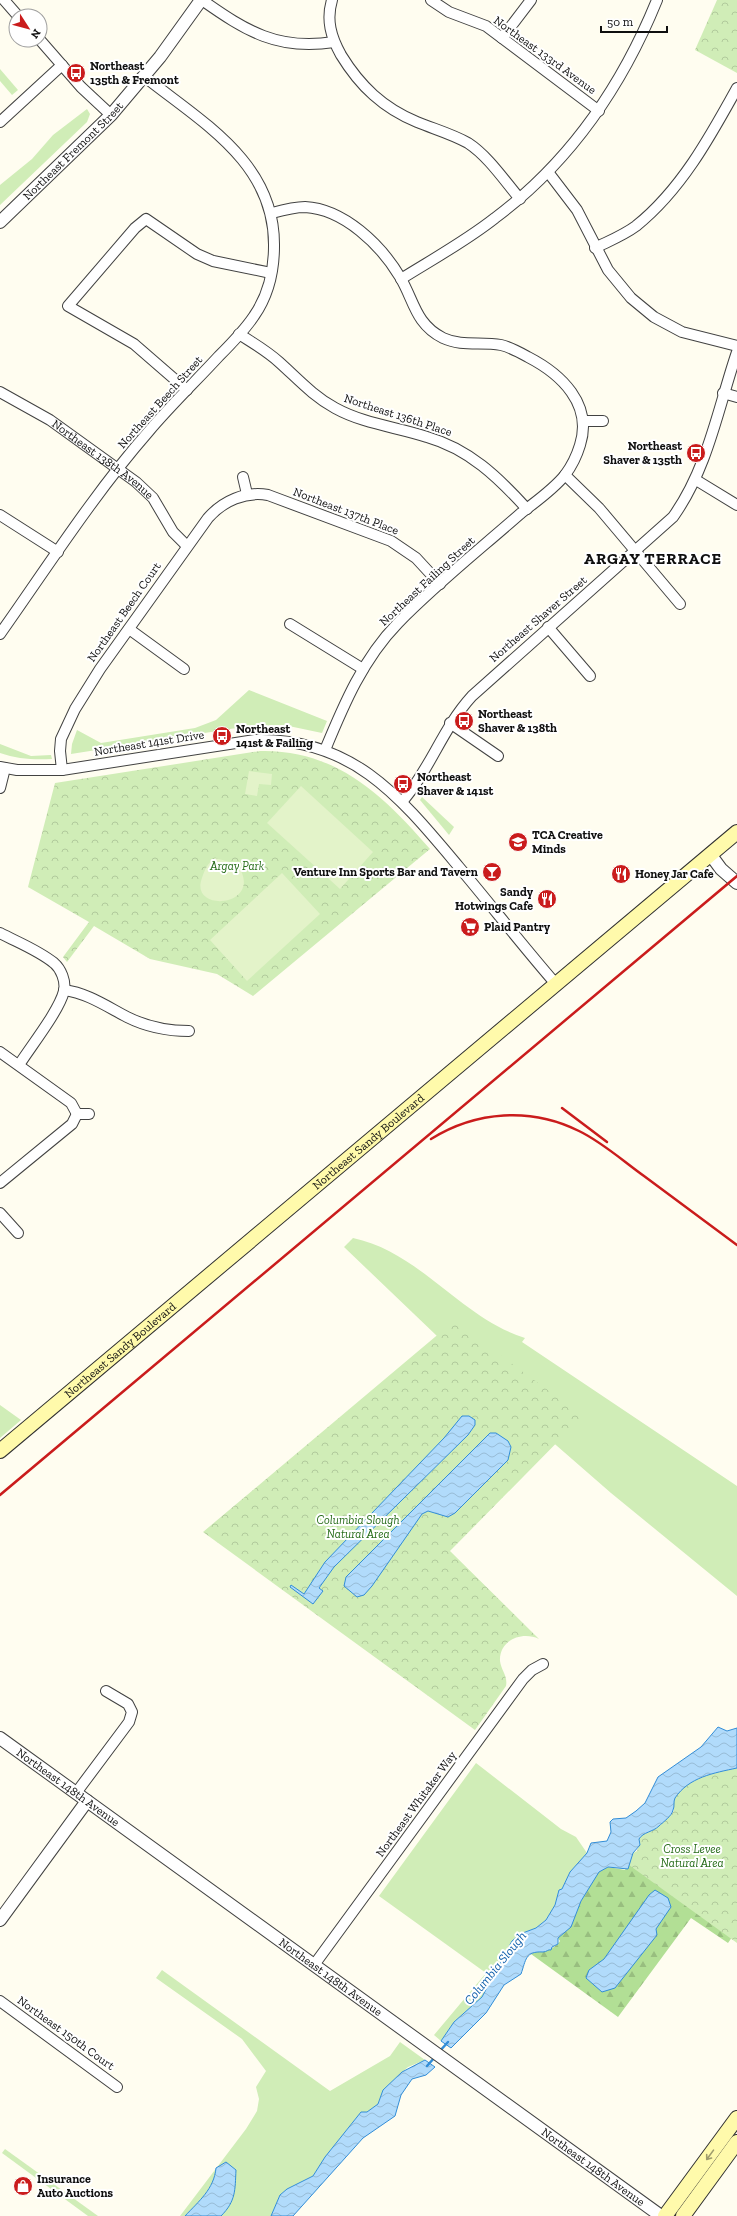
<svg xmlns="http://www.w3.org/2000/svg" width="737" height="2216" font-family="'Zilla Slab',serif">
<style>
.grass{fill:#d0edb7}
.forest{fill:url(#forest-firs)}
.park{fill:url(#park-crowns)}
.pitch{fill:#e3f3c9}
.water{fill:url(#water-waves);stroke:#328dd7}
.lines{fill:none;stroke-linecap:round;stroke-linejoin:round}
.stream{stroke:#328dd7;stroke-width:2.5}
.minor-casing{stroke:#424242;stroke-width:12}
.tertiary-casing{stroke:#424242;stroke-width:14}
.secondary-casing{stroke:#313131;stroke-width:16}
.minor{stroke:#fff;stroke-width:10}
.tertiary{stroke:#fff;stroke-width:12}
.secondary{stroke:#fffaab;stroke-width:14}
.rail{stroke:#ca1c1c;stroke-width:2.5}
.oneway{stroke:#9f9c6d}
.labels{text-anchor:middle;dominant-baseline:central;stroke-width:4;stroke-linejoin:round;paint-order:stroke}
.street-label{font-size:12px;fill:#0f0f0f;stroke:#fff}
.poi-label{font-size:12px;font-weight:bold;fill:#0f0f0f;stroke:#fff;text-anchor:start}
.park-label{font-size:12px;font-style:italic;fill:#266c19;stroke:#fff}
.water-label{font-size:13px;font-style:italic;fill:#0e5eab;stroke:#fff}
.district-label{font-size:16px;font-weight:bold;letter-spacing:1px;fill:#0f0f0f;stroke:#fff}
</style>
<defs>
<pattern id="forest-firs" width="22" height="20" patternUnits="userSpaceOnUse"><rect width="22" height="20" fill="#b2df95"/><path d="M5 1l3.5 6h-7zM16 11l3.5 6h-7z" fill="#98be7f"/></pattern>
<pattern id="park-crowns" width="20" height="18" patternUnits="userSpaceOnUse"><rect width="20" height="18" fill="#d0edb7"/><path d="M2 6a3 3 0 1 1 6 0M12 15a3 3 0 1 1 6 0" fill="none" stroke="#b1ca9c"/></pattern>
<pattern id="water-waves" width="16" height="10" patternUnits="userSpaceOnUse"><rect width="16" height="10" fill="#b1dbfb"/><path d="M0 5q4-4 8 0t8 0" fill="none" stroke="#97bbd6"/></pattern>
</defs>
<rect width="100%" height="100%" fill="#fffdf0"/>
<g class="grass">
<polygon points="0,69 18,90 12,95 0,81"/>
<polygon points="87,109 90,114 87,122 0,205 0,185 32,159 53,135"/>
<polygon points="249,690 327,721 322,733 284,725 249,726 71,754 72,744 77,730 101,743 195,728 216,720"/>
<path d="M0,744L31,756L51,755L52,759C34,760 17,759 0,753Z"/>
<polygon points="422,797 454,827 449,835 420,800"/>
<path d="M353,1238C420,1252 461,1318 525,1338L522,1342L737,1486V1596L611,1493L462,1363L437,1336L344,1247Z"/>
<polygon points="0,1405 21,1420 0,1438"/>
<polygon points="476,1763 561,1829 576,1837 587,1853 570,1872 562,1889 559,1890 555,1905 546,1920 536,1928 520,1934 512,1941 482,1997 454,2022 441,2041 434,2035 486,1973 379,1896"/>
<polygon points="162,1970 330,2091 390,2056 400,2042 425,2060 408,2067 383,2090 378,2104 367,2112 361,2112 325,2157 313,2176 287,2189 280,2195 271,2216 180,2216 246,2129 257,2111 259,2099 256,2087 266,2071 242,2039 156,1978"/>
<polygon points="5,2149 98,2216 88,2216 2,2153"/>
</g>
<path class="forest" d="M737,1768V1930L728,1943L691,1918L618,2017L531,1954C540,1947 550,1955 560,1941L558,1938L572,1922L581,1901L598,1872L608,1867L625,1870L629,1861Z"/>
<g class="park">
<polygon points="717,0 737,0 737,73 695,50"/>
<path d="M260,751C336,749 384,796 430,849L253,996L217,974L150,959L94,926L67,962L63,957L89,922L28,887L55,783Z"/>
<path d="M454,1321L583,1416L450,1551L539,1639C522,1631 499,1640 500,1661C501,1670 508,1676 506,1686L475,1730L203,1532Z"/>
<path d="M737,1768V1943L629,1865L633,1853L637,1851L640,1843L639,1839C642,1832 653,1831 659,1826C663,1822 672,1815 674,1810C674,1807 673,1804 674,1801C680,1779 718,1772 737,1768Z"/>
</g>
<g class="pitch">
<polygon points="249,771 272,774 271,785 259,784 257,796 245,794"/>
<polygon points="301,786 373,852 340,889 267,823"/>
<path d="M215,858L237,864C267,907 188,914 202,878C205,869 207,864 215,858Z"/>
<polygon points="282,873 320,914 247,981 210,940"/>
</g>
<g class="water">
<polygon points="462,1416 469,1416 475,1420 475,1425 468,1435 334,1567 319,1588 323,1591 313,1604 290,1587 291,1585 304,1594 325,1562 444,1438"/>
<polygon points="490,1433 496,1433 508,1441 511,1447 508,1460 455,1513 448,1517 428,1511 422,1514 372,1586 364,1595 357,1597 344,1586 346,1577"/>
<path d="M718,1727L727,1731L737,1728V1768C714,1773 689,1777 675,1798C673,1802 675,1806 673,1810C672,1816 663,1822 659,1826C653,1832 643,1832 639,1839L640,1845L633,1853L628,1869L608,1867L599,1872L581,1901L571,1927L558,1938V1944L552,1947L551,1950C548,1949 547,1952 543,1952C525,1951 526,1960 521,1974L504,1985L486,2013L451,2048L441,2041L454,2022L482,1997L512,1941L520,1934L536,1928L546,1920L555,1905L559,1890L562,1889L570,1872L587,1853L591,1843L607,1841L611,1832L610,1822L613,1819L626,1818L636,1811L645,1803L658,1777L701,1747Z"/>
<polygon points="655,1890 668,1898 671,1907 656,1929 657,1935 615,1988 602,1992 586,1978 589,1970 604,1959 649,1895"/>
<polygon points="425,2060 435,2067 426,2075 412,2079 401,2095 395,2116 363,2138 293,2216 271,2216 280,2195 287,2189 313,2176 325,2157 361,2112 367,2112 378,2104 383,2090 402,2072"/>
<path d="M226,2162L236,2170C235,2190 236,2201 221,2216H185C199,2201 214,2189 216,2168Z"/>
</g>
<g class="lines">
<g class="stream">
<polyline points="439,2052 448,2042"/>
<polyline points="427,2066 435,2057"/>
</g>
<defs>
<g id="minor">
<polyline points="4,0 18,16"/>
<path d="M202,0C246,31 278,51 334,42"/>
<path d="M332,0C326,20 331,37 341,55C360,86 383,108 417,122C434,129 452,134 468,143C488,156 504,180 520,199"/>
<polyline points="431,0 449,12 486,26 599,111"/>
<polyline points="502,38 531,0"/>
<polyline points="40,40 81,87 111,115"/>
<polyline points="0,122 62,65"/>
<polyline points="548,172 577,210 608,270 631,298 654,317 682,332 737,346"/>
<path d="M272,213C283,210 294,207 305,207C344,209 381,245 400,277C414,300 415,324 443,338C462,347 482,341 501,345C510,347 519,352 528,357C561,374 593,404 580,445C577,455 571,467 565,475C553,490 535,502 520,514C479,550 436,584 398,623C363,659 344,704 325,750"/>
<path d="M595,248C609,241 624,235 636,226C681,190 710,137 737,88"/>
<path d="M401,279C433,259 466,241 495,218C570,162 622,86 657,0"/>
<path d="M239,334C253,343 267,351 279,362C298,379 313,396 335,408C364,424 397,427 427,437C469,449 498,477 527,509"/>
<polyline points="187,390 134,344 68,306 135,228 146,219 197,254 213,261 271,273"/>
<path id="s1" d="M0,392L50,420L136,482L153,498L173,532L187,546"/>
<polyline points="723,393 737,397"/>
<polyline points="583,421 603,421"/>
<polyline points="565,475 599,508 680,604"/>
<polyline points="243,477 247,494"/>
<polyline points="696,480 737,505"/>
<polyline points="0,515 58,552"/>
<polyline points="290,624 363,669"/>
<polyline points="548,627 590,676"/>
<polyline points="129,629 184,669"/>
<path d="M0,634C48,566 94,494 149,431C171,405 196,381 219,356C231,344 244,331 254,316C268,296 274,270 274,246C275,163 203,123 145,77"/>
<polyline points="450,723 498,756"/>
<path d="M0,767L17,770H62L255,740C353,737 401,798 459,867C491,905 522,945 555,983"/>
<path d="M62,770L60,751L61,739L75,709L100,669L208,518C223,501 245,491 268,495L391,541L416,558L440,584"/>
<polyline points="0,788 5,768"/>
<path d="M402,802C431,768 442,729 472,696L673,517C708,468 718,408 737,352"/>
<path d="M0,933C17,942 38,950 54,963C61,969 66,981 64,991C59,1011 31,1046 19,1065"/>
<path d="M64,990C87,993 106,1006 127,1017C147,1027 167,1031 189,1031"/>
<polyline points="0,1052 71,1103 77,1114"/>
<polyline points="77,1114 89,1114"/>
<polyline points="0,1183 72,1124 77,1114"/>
<polyline points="0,1213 18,1233"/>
<polyline points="76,1793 129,1722 132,1712 128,1704 106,1691"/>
<polyline points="314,1965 523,1679 532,1670 543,1664"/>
<polyline points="0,2001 117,2087"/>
</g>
<g id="tertiary">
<path id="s2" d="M0,222L111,115L160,57L201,0"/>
<polyline points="710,854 721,869 737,883"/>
<path id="s3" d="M0,1738L661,2216"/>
<polyline points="0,1920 87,1801"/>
</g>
<g id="secondary">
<path id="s4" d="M0,1451L737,832"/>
<polyline points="665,2216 737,2118"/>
<polyline points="683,2216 737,2142"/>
</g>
</defs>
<use href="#minor" class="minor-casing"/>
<use href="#tertiary" class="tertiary-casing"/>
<use href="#secondary" class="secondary-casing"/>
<use href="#minor" class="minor"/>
<use href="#tertiary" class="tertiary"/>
<use href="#secondary" class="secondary"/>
<g class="rail">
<polyline points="562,1108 607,1142"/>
<path d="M431,1139C476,1111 531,1107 579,1131C602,1142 623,1161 644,1176C675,1199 706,1222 737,1245"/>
<polyline points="0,1495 737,876"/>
</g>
</g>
<defs><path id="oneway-shaft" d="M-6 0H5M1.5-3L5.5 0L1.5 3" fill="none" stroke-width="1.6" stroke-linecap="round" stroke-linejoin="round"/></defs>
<use class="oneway" href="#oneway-shaft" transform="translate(710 2155) rotate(126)"/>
<defs>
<symbol id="bus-disc" viewBox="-11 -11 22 22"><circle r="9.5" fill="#ca1c1c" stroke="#fff"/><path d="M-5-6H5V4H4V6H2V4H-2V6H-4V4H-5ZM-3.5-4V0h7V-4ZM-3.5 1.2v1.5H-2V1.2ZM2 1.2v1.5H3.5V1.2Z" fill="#fff"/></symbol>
<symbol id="school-disc" viewBox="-11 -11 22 22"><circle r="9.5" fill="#ca1c1c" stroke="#fff"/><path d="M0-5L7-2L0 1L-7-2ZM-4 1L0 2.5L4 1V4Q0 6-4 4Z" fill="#fff"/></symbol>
<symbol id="bar-disc" viewBox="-11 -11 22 22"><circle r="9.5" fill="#ca1c1c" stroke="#fff"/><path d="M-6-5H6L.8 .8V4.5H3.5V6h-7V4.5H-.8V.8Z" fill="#fff"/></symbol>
<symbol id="restaurant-disc" viewBox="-11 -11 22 22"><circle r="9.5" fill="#ca1c1c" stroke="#fff"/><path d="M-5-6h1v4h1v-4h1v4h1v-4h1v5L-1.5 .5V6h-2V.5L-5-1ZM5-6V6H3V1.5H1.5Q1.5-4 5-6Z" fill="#fff"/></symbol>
<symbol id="supermarket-disc" viewBox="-11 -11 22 22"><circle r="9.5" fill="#ca1c1c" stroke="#fff"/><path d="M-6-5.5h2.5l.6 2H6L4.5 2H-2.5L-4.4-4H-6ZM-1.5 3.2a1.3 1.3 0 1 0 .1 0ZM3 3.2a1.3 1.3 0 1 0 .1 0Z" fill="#fff"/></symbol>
<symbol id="shop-disc" viewBox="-11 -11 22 22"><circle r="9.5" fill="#ca1c1c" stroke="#fff"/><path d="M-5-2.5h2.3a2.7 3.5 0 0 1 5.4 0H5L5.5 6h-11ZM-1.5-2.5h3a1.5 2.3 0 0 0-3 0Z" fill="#fff"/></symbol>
</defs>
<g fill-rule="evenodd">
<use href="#bus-disc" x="65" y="62" width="22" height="22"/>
<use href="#bus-disc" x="685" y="442" width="22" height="22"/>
<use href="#bus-disc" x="453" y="710" width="22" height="22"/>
<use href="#bus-disc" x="211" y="725" width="22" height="22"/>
<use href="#bus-disc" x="392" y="773" width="22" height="22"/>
<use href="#school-disc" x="507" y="831" width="22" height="22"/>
<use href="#bar-disc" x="481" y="861" width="22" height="22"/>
<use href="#restaurant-disc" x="610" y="863" width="22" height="22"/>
<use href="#restaurant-disc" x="536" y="888" width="22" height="22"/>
<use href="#supermarket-disc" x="459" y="916" width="22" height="22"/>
<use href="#shop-disc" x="12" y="2175" width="22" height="22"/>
</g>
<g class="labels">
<g class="street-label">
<text transform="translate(545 55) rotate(36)">Northeast 133rd Avenue</text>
<text stroke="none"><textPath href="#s2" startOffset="102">Northeast Fremont Street</textPath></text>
<text transform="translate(160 402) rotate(-48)">Northeast Beech Street</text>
<text transform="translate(398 415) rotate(18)">Northeast 136th Place</text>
<text stroke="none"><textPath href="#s1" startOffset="123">Northeast 138th Avenue</textPath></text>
<text transform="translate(346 511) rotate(21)">Northeast 137th Place</text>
<text transform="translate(427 581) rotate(-43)">Northeast Failing Street</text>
<text transform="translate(124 612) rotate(-55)">Northeast Beech Court</text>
<text transform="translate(538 619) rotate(-41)">Northeast Shaver Street</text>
<text transform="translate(149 743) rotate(-9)">Northeast 141st Drive</text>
<text stroke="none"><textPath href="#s4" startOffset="481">Northeast Sandy Boulevard</textPath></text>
<text stroke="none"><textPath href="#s4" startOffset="157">Northeast Sandy Boulevard</textPath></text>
<text stroke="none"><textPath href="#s3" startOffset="84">Northeast 148th Avenue</textPath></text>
<text transform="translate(416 1804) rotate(-54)">Northeast Whitaker Way</text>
<text stroke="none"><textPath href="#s3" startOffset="408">Northeast 148th Avenue</textPath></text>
<text transform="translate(66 2033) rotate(36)">Northeast 150th Court</text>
<text stroke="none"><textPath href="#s3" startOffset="732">Northeast 148th Avenue</textPath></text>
</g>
<g class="poi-label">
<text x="90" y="66">Northeast<tspan x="90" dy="14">135th &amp; Fremont</tspan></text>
<text x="682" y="446" text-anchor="end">Northeast<tspan x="682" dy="14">Shaver &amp; 135th</tspan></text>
<text x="478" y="714">Northeast<tspan x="478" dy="14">Shaver &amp; 138th</tspan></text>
<text x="236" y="729">Northeast<tspan x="236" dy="14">141st &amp; Failing</tspan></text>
<text x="417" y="777">Northeast<tspan x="417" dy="14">Shaver &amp; 141st</tspan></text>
<text x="532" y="835">TCA Creative<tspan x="532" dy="14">Minds</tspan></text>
<text x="478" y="872" text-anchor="end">Venture Inn Sports Bar and Tavern</text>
<text x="635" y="874">Honey Jar Cafe</text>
<text x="533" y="892" text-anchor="end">Sandy<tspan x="533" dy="14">Hotwings Cafe</tspan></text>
<text x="484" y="927">Plaid Pantry</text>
<text x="37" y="2179">Insurance<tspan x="37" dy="14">Auto Auctions</tspan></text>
</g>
<g class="park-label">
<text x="237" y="866">Argay Park</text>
<text x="358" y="1520">Columbia Slough<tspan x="358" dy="14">Natural Area</tspan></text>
<text x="692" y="1849">Cross Levee<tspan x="692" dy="14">Natural Area</tspan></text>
</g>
<g class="water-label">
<text transform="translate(495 1968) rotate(-51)">Columbia Slough</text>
</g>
<g class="district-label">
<text x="653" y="558">ARGAY TERRACE</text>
</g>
</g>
<g transform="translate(28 28) rotate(126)"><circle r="19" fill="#ffffff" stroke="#9f9f9f"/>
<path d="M0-3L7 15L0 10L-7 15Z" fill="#ca1c1c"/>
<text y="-6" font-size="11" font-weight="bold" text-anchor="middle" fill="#0f0f0f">N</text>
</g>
<path d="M601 26v6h66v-6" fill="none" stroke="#0f0f0f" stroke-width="2"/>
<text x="607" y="26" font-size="12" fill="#0f0f0f" stroke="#ffffff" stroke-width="3" paint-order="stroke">50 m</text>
</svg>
